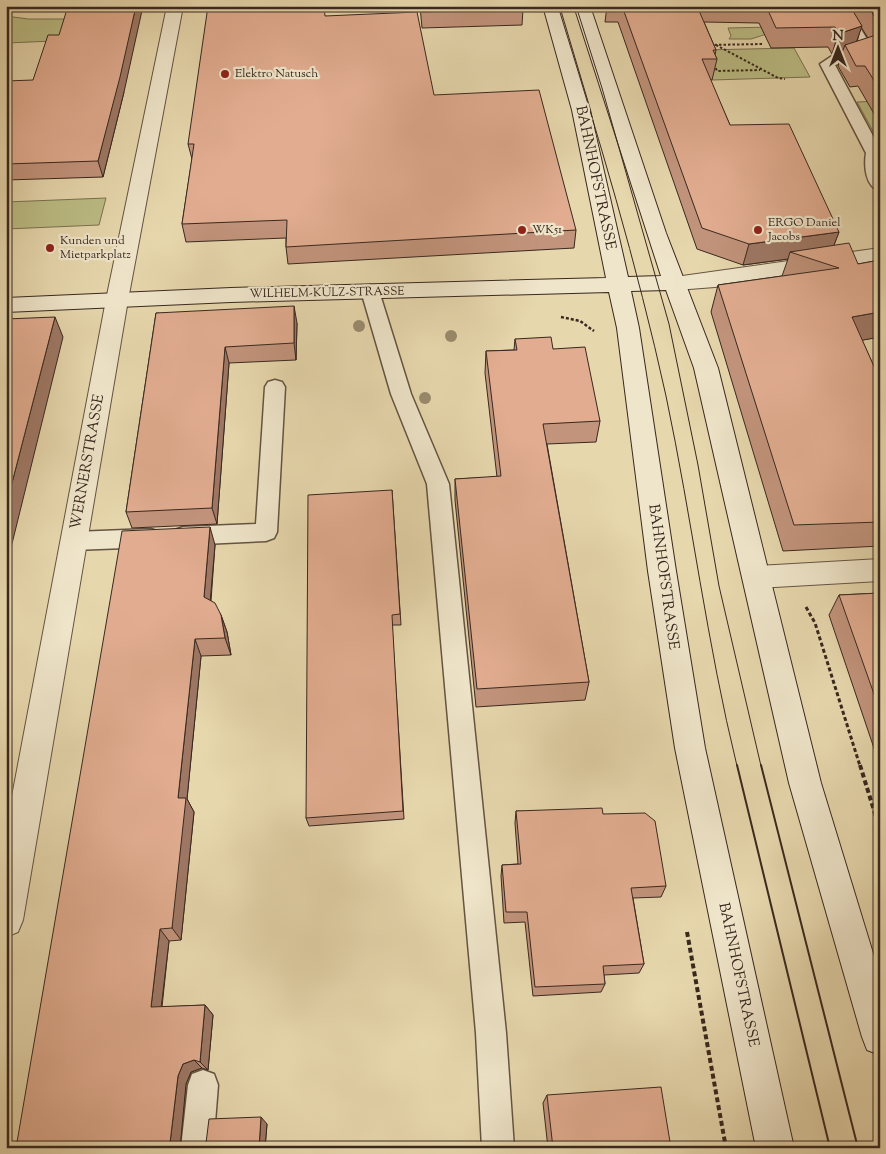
<svg xmlns="http://www.w3.org/2000/svg" width="886" height="1154" font-family="'Sorts Mill Goudy',serif">
<style>
.green{fill:#bcbd85;stroke:#7a7252}
.lines{fill:none;stroke-linecap:round;stroke-linejoin:round}
.lane-casing{stroke:#645442;stroke-width:3}
.street-casing{stroke:#645442;stroke-width:2}
.secondary-casing{stroke:#38281f;stroke-width:2}
.path-far3{stroke:#38281f;stroke-width:2;stroke-dasharray:2.5 2;stroke-linecap:butt}
.path-far2{stroke:#38281f;stroke-width:2.5;stroke-dasharray:3 2;stroke-linecap:butt}
.path-far1{stroke:#38281f;stroke-width:3;stroke-dasharray:4 2.5;stroke-linecap:butt}
.path{stroke:#38281f;stroke-width:4;stroke-dasharray:5 3;stroke-linecap:butt}
.lane{fill:#efe5ca;fill-rule:evenodd}
.street{fill:#efe5ca;fill-rule:evenodd}
.secondary{fill:#efe5ca;fill-rule:evenodd}
.tram-far1{stroke:#38281f;stroke-width:1}
.tram{stroke:#38281f;stroke-width:2}
.tree{fill:#998b6d}
.wall{fill:#c2947c;stroke:#38281f;fill-rule:evenodd}
.shaded-wall{fill:#9e7865;stroke:#38281f}
.building{fill:#e1ac90;stroke:#38281f}
.poi-dot{fill:#8f2418;stroke:#efe5ca;stroke-width:2}
.labels{text-anchor:middle;dominant-baseline:central;stroke-width:4.5;stroke-linejoin:round;paint-order:stroke}
.far-poi-label{font-size:12px;fill:#38281f;stroke:#efe5ca;text-anchor:start}
.far-street-label{font-size:12px;fill:#38281f;stroke:#efe5ca}
.street-label{font-size:15px;fill:#38281f;stroke:#efe5ca}
</style>
<rect width="100%" height="100%" fill="#e7d7ad"/>
<filter id="stains"><feTurbulence type="fractalNoise" baseFrequency=".004" numOctaves="4"/><feColorMatrix values="0 0 0 0 .2 0 0 0 0 .09 0 0 0 0 .02 0 0 0 .5 -.17"/></filter>
<radialGradient id="worn" r=".72"><stop offset=".6" stop-color="#630" stop-opacity="0"/><stop offset="1" stop-color="#630" stop-opacity=".3"/></radialGradient>
<g class="green">
<polygon points="6,16 28,19 83,19 54,41 6,43"/>
<polygon points="771,27 773,32 751,39 729,39 731,36 728,28"/>
<polygon points="794,48 810,77 712,80 703,50"/>
<polygon points="880,101 880,144 857,102"/>
<polygon points="106,198 99,225 6,229 6,202"/>
</g>
<g class="lines">
<defs>
<g id="lane">
<path d="M833,6H847L873,49L866,55L835,65L880,149V191C865,187 864,165 866,153L820,64L832,56L858,47Z"/>
<polygon points="370,285 376,287 379,291 411,394 449,484 506,1033 514,1148 482,1148 476,1033 427,484 391,394 361,291 364,287"/>
<polygon points="275,380 282,382 285,387 277,532 274,538 266,541 183,545 175,542 172,536 175,530 183,527 256,524 265,387 268,382"/>
<polygon points="151,529 159,532 162,538 159,544 151,547 74,550 66,547 63,541 66,535 74,532"/>
<polygon points="203,1070 214,1074 218,1085 213,1148 181,1148 188,1085 192,1074"/>
</g>
<g id="street">
<polygon points="167,6 183,6 128,300 23,920 18,932 6,937 6,828 106,300"/>
<polygon points="880,248 880,262 715,287 676,290 668,288 665,283 668,278"/>
<polygon points="880,559 880,581 756,588 746,585 742,577 746,569 756,566"/>
</g>
<polygon id="secondary" points="543,6 559,6 590,110 628,277 661,276 574,6 590,6 666,233 718,368 821,783 880,976 880,1055 867,1050 862,1037 789,783 694,368 666,290 631,291 639,328 676,571 705,748 794,1148 756,1148 675,748 648,571 617,328 609,292 231,302 6,312 6,298 231,288 606,278 572,110"/>
</defs>
<use href="#lane" class="lane-casing"/>
<use href="#street" class="street-casing"/>
<use href="#secondary" class="secondary-casing"/>
<g class="path-far3">
<polyline points="710,45 763,44"/>
<polyline points="716,45 778,78 785,79"/>
<polyline points="714,64 717,71 760,70"/>
</g>
<polyline class="path-far2" points="561,317 580,321 594,331"/>
<polyline class="path-far1" points="806,607 815,623 860,766"/>
<g class="path">
<polyline points="860,765 880,830"/>
<polyline points="687,932 726,1148"/>
</g>
<use href="#lane" class="lane"/>
<use href="#street" class="street"/>
<use href="#secondary" class="secondary"/>
<g class="tram-far1">
<path d="M558,6C598,135 637,264 666,396C692,519 707,644 737,766"/>
<polyline points="576,6 602,88 669,324 698,465 719,586 761,766"/>
</g>
<g class="tram">
<polyline points="737,765 830,1148"/>
<polyline points="761,765 858,1148"/>
</g>
</g>
<g class="tree">
<circle cx="359" cy="326" r="6"/>
<circle cx="451" cy="336" r="6"/>
<circle cx="425" cy="398" r="6"/>
</g>
<g class="wall">
<polygon points="420,6 522,6 523,9 522,25 422,28"/>
<path d="M607,6H880V124L858,86L850,87L838,66L843,50L832,54L828,47L771,48L759,23L704,22L716,50L715,55L717,59L712,80H710L730,125L839,232L834,245L858,264L880,260V337L862,340L880,380V546L783,551L711,312L718,285L782,276L788,259L743,265L697,249L618,22H605ZM861,27L868,38L857,42Z"/>
<polygon points="326,16 434,95 576,230 574,248 288,264 286,247 286,238 186,242 182,224 192,159 188,144"/>
<polygon points="6,81 124,92 103,177 6,180"/>
<polygon points="156,313 297,323 296,360 229,363 217,524 132,528 126,512"/>
<polygon points="515,339 553,349 600,421 596,442 547,444 589,682 585,700 476,707 455,500 455,479 497,477 485,373 486,351 514,350"/>
<polygon points="392,490 401,625 392,625 404,819 309,826 306,818"/>
<polygon points="215,545 211,601 221,615 227,632 231,655 201,656 187,799 194,812 181,940 169,941 162,1007 205,1005 213,1015 208,1070 202,1068 191,1072 186,1084 180,1143 206,1143 267,1124 265,1148 16,1148"/>
<polygon points="880,593 880,766 829,615 839,595"/>
<polygon points="516,811 603,814 666,886 661,897 633,898 644,964 639,973 604,975 605,984 601,992 533,996 525,922 504,923 501,876 502,865 518,864 515,823"/>
<polygon points="547,1095 671,1148 548,1148 543,1103"/>
</g>
<g class="shaded-wall">
<polygon points="136,6 143,6 124,92 103,177 98,161"/>
<polygon points="862,26 855,46 845,45 843,50 832,54 838,34"/>
<polygon points="839,232 831,253 790,252 788,259 743,265 749,244"/>
<polygon points="294,306 297,323 296,360 294,343"/>
<polygon points="880,312 880,337 841,344 852,317"/>
<polygon points="55,317 63,337 6,568 6,506"/>
<polygon points="225,347 229,363 217,524 212,508"/>
<polygon points="210,527 215,545 209,615 204,597"/>
<polygon points="221,615 227,632 231,655 225,638"/>
<polygon points="195,639 201,656 187,799 194,812 181,940 172,928 178,798"/>
<polygon points="160,929 169,941 160,1017 151,1007"/>
<polygon points="205,1005 213,1015 208,1070 200,1062"/>
<polygon points="194,1060 202,1068 191,1072 186,1084 180,1148 170,1143 178,1076 183,1064"/>
<polygon points="261,1117 267,1124 265,1148 259,1148"/>
</g>
<g class="building">
<polygon points="68,6 136,6 120,77 98,161 6,164 6,81 33,80 48,35 59,35"/>
<polygon points="208,6 324,6 325,16 417,12 434,95 539,90 576,230 286,247 287,220 182,224 194,144 188,144"/>
<polygon points="421,6 522,6 523,9 422,12"/>
<polygon points="622,6 697,6 716,50 713,50 717,59 702,59 730,125 789,124 839,232 749,244 702,228"/>
<polygon points="766,6 850,6 862,26 838,34 835,27 776,28"/>
<polygon points="868,6 880,6 880,26"/>
<polygon points="880,31 880,90 865,66 856,66 845,45 873,36"/>
<polygon points="849,243 858,264 880,260 880,312 852,317 880,380 880,522 794,525 718,285 839,268 790,252"/>
<polygon points="294,306 294,343 225,347 212,508 126,512 156,313"/>
<polygon points="55,317 6,506 6,319"/>
<polygon points="551,337 553,349 585,347 600,421 543,424 589,682 477,689 455,479 501,476 486,351 517,350 515,339"/>
<polygon points="392,490 400,614 392,615 403,811 306,818 308,495"/>
<polygon points="210,527 204,597 215,603 221,615 225,638 195,639 178,798 186,798 172,928 160,929 151,1007 205,1005 200,1062 194,1060 183,1064 178,1076 170,1143 206,1143 209,1119 261,1117 259,1148 16,1148 122,531"/>
<polygon points="880,593 880,711 839,595"/>
<polygon points="602,808 603,814 645,813 655,821 666,886 631,888 644,964 603,966 605,984 535,987 527,912 506,912 502,865 521,864 516,811"/>
<polygon points="661,1087 671,1148 553,1148 547,1095"/>
</g>
<g class="poi-dot">
<circle cx="225" cy="74" r="5"/>
<circle cx="522" cy="230" r="5"/>
<circle cx="758" cy="230" r="5"/>
<circle cx="50" cy="248" r="5"/>
</g>
<g class="labels">
<g class="far-poi-label">
<text x="235" y="74">Elektro Natusch</text>
<text x="768" y="223">ERGO Daniel<tspan x="768" dy="14">Jacobs</tspan></text>
<text x="532" y="230">WK51</text>
<text x="60" y="241">Kunden und<tspan x="60" dy="14">Mietparkplatz</tspan></text>
</g>
<g class="far-street-label">
<text transform="translate(327 293) rotate(-1)">WILHELM-KÜLZ-STRASSE</text>
</g>
<g class="street-label">
<text transform="translate(595 178) rotate(78)">BAHNHOFSTRASSE</text>
<text transform="translate(88 462) rotate(-80)">WERNERSTRASSE</text>
<text transform="translate(663 577) rotate(82)">BAHNHOFSTRASSE</text>
<text transform="translate(738 975) rotate(78)">BAHNHOFSTRASSE</text>
</g>
</g>
<rect width="886" height="1154" fill="none" stroke="#e7d7ad" stroke-width="25"/>
<rect x="8" y="8" width="871" height="1139" fill="none" stroke="#38281f" stroke-width="2.5"/>
<rect x="12" y="12" width="861" height="1129" fill="none" stroke="#38281f"/>
<g transform="translate(838 48)" stroke="#efe5ca" stroke-width="4" paint-order="stroke">
<path d="M0-4L9 19L0 12L-9 19Z" fill="#38281f"/>
<text y="-8" font-size="14" font-weight="bold" text-anchor="middle" fill="#38281f">N</text>
</g>
<rect width="100%" height="100%" filter="url(#stains)"/>
<rect width="100%" height="100%" fill="url(#worn)"/>
</svg>
